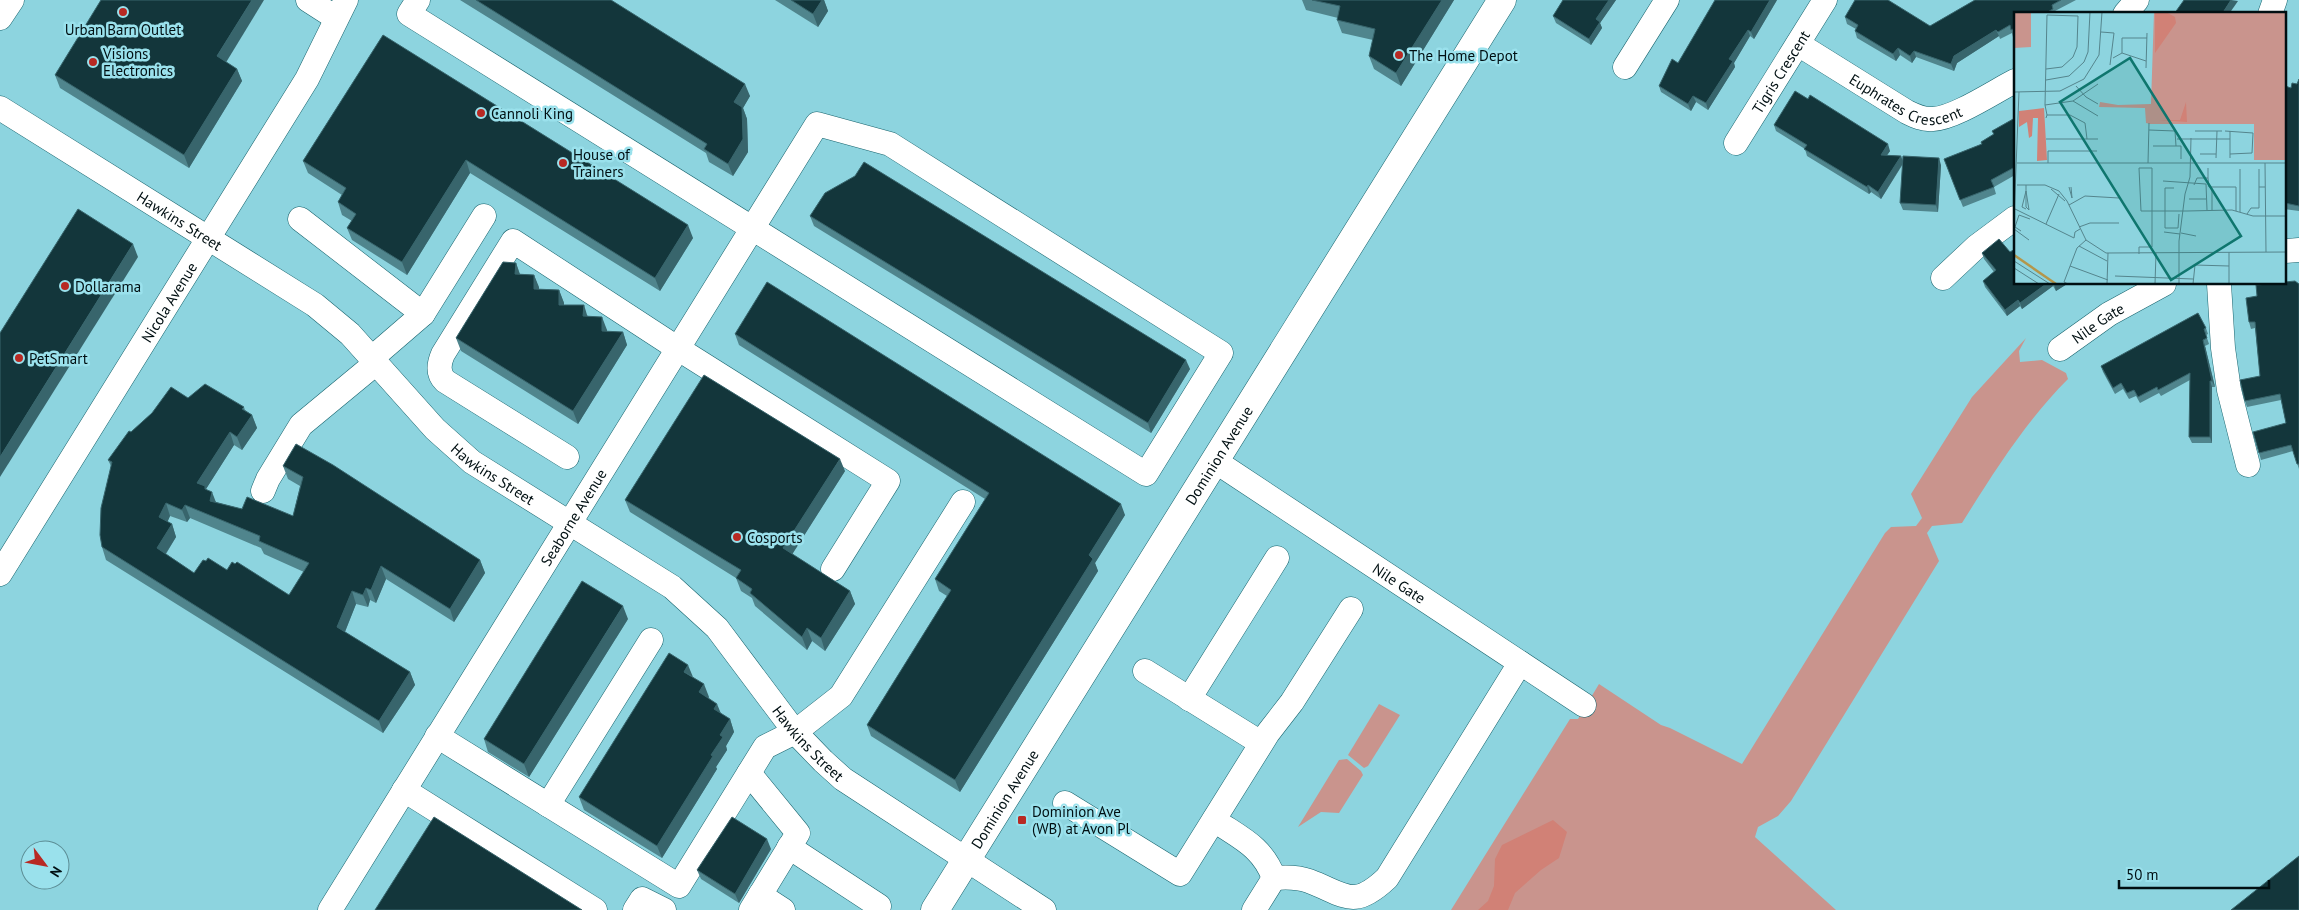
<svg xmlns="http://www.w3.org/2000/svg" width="2299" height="910" font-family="'PT Sans',sans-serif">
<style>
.green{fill:#c9948d}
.forest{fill:#d18176}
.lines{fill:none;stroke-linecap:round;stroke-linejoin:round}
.minor-casing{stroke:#18646e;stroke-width:25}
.major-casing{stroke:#18646e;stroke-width:29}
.minor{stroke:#fff;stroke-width:24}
.major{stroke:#fff;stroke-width:28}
.wall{fill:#50858d;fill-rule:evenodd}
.shaded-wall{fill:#38656c}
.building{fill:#13363b;stroke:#38656c;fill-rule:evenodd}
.poi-dot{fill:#b82923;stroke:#9ae1ec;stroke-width:2}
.labels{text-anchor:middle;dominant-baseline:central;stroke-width:5;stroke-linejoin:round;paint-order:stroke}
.poi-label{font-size:15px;fill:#000f12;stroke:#9ae1ec;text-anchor:start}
.street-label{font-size:15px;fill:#000f12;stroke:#9ae1ec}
.inset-river{fill:none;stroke:#b4964a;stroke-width:2.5}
.inset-road{fill:none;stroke:#55858d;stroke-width:1}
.view{fill:#0f766e;fill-opacity:0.15;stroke:#0f766e;stroke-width:2.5}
.inset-edge{fill:none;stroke:#000f12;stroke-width:2.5}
</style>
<rect width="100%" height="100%" fill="#8dd4df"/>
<g class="green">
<path d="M2026,338L2019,351L2020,362L2042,360L2066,373L2068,379C2025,422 1994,472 1962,523L1932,526L1927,533L1939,561L1791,801L1778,816L1758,827L1755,837L1836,910H1451L1570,719H1578L1599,684L1661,725L1670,728L1742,764L1885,533L1891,527L1916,526L1922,518L1911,494L1972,397Z"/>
<polygon points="1379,704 1400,715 1368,766 1364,768 1348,755"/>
<polygon points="1347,759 1361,771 1363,775 1339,813 1321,812 1298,827 1339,760"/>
</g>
<polygon class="forest" points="1553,820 1567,832 1559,858 1541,870 1515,893 1508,910 1478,910 1488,901 1494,886 1495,859 1502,845"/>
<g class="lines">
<defs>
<g id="minor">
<polyline points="308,0 336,18"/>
<polyline points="2125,14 2137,0"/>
<polyline points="2270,14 2275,0"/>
<polyline points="0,18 12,0"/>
<path id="s1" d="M1798,44L1907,112C1915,116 1923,120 1933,119C1955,118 1995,91 2015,81"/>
<polyline points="1625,67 1667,0"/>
<path id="s2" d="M0,108L315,305L350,334L435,429L472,462L672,587L717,628L795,732L823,761L843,779L1044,910"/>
<path id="s3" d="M1736,143L1825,0"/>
<polyline points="300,219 423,314"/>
<polyline points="2285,251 2299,250"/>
<polyline points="1943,278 1976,247 2015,218"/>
<polyline points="2219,284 2223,348 2229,390 2248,465"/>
<path id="s4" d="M2060,349L2109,314L2164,284"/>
<polyline points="372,358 423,314 484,216"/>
<path d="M567,457L445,381C437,373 439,363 443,354L513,241L677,348L888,481L833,569"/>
<path id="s5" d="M1215,461L1584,705"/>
<polyline points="263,491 268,479 301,425 376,363"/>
<path id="s6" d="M0,574L307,79L346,0"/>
<polyline points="1145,671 1261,743"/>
<polyline points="1189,699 1277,558"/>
<polyline points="437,736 679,886 765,747 795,732 841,696 963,502"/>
<polyline points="749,773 798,833 751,910"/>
<polyline points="404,790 595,910"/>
<polyline points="1065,803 1180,874 1268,733 1292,702 1351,609"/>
<polyline points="548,805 651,640"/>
<path d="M1214,820C1240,838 1262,846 1274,878"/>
<polyline points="789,847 879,906"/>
<path d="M1274,878C1285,877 1298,877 1309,881C1346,895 1353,910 1387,878L1520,663"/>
<polyline points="760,895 783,910"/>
<path id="s7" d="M330,910C492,648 654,386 817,124L890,144L1221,353L1146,474L409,14L418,0"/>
<polyline points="635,910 642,899 664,910"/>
<polyline points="1254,910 1274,878"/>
</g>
<g id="major">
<path id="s8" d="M935,910L1502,0"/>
</g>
</defs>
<use href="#minor" class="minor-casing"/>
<use href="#major" class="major-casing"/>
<use href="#minor" class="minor"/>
<use href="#major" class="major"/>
</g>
<g class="wall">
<polygon points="460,0 611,0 750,96 743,108 747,119 748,152 733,176 709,162 706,153"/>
<polygon points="775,0 824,0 828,11 818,27"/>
<polygon points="1302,0 1454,0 1401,86 1374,69 1369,56 1373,40 1342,33 1337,20 1338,18 1306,10"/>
<polygon points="1563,0 1616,0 1600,23 1602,28 1591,45 1556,23 1553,16"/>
<polygon points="1777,0 1754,39 1750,36 1734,63 1735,67 1708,110 1696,102 1691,111 1661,92 1659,86 1678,63"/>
<polygon points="1975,0 2076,0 2055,11 2055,14 2015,14 2015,36 2013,37 2012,33 2000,39 1999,36 1957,63 1954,71 1916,57 1912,63 1900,55 1896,61 1857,38 1855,31 1856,29 1847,24 1845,17 1930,26"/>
<polygon points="383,35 693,238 660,291 470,173 407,275 352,240 347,228 352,221 342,215 338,202 342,195 308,173 303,161"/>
<polygon points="237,69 242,81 189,168 60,88 55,75"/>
<polygon points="2299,79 2299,211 2285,209 2285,86 2291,88 2297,84"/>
<polygon points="2015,118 2015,175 1994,187 1996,194 1963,207 1944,159 1982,144 1981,142 1994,134 1992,131"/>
<polygon points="1774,125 1890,151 1887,155 1901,156 1903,161 1941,165 1938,212 1903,210 1900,203 1903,164 1881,199 1871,192 1869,194 1807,156 1805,149 1776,131"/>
<polygon points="810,216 1190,369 1151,433 814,226"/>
<polygon points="1982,253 2015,284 2067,284 2056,291 2053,286 2022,309 2020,306 2007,316 1985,287 1983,281 1994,272 1984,259"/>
<polygon points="516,263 520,274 534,275 539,289 559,290 564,303 564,305 588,316 607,330 607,332 623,332 627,345 578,424 461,351 456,338"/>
<polygon points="2299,284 2299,469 2293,451 2261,460 2259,453 2286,423 2281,400 2247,407 2245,401 2260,376 2255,328 2251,329 2249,322 2257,296"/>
<polygon points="2206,328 2208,334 2206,335 2209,344 2205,346 2215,387 2212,387 2212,443 2192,443 2189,437 2190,380 2161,396 2159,393 2140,403 2136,396 2129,399 2123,389 2115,394 2103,372 2101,366"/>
<polygon points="735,334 1125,515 1095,563 1098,571 960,792 871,736 867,725 947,596 939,591 935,579 985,499 739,345"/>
<path d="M188,398L244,407L245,410L252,415L257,428L242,450L234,445L206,489L216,502L242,509L293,516L300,486L288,479L283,466L480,560L485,573L454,622L386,579L376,603L370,600L368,607L356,604L345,632L410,672L415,685L383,733L106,560L102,547L111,466L108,460L131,432L152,413ZM170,516L187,522L190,518L261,548L264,554L304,572L289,595L235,564L227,570L194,573L166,554L176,537L172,524L167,522Z"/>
<polygon points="845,471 792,554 850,591 855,604 825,651 812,641 807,650 755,606 752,598 741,591 736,578 630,512 625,500"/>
<polygon points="628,619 529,777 488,752 484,739"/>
<polygon points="693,677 721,714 730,719 734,732 726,746 727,750 716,767 717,769 662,858 584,810 579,797"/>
<polygon points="771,849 739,903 701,879 697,870"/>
</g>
<g class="shaded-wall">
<polygon points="252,0 264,0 222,69 217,56"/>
<polygon points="822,0 824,0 828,11 818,27 813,14"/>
<polygon points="1442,0 1454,0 1401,86 1396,73"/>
<polygon points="1609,0 1616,0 1600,23 1602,28 1591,45 1589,39 1596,19"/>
<polygon points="1770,0 1777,0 1754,39 1751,32"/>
<polygon points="2231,0 2238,1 2229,14 2222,14"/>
<polygon points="1748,30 1750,36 1734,63 1735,67 1708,110 1706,103 1729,59"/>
<polygon points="1996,30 1999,36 1957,63 1954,71 1951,64 1954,56"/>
<polygon points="1898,48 1900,55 1896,61 1893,54"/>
<polygon points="1914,51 1916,57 1912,63 1910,56"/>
<polygon points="237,69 242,81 189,168 184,155"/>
<polygon points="745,84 750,96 743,108 747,119 748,152 733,176 728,164 734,102"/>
<polygon points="1693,96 1696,102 1691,111 1688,104"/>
<polygon points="1888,144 1890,151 1883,161 1881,155"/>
<polygon points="1901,156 1903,163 1881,199 1878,192"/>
<polygon points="1939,158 1941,165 1938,212 1936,205"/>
<polygon points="466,160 470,173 407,275 402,262"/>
<polygon points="1868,185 1871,192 1869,194 1867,187"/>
<polygon points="688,225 693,238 660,291 655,278"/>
<polygon points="133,244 138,257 0,477 0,457"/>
<polygon points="516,263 520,275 515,274"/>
<polygon points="534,275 539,287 538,302 534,289"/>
<polygon points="2046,284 2052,284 2053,286 2022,309 2020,303"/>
<polygon points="2054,284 2067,284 2056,291"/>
<polygon points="559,290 564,303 563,317 559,305"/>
<polygon points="2018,300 2020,306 2007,316 2005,310"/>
<polygon points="584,305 588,318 583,316"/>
<polygon points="602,317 607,330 607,344 602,331"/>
<polygon points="623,332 627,345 578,424 573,411"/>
<polygon points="2203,340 2205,346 2215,387 2212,381"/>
<polygon points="1186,360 1190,369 1151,433 1148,423"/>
<polygon points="2210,381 2212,387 2212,443 2210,437"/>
<polygon points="252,415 257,428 242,450 237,437"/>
<polygon points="230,432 234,445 206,489 210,498 197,483"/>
<polygon points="840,459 845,471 788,561 783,548"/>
<polygon points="212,492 217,505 210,501"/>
<polygon points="166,503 170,516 164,530 159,517"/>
<polygon points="1121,504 1125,515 1095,563 1098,571 960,792 955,780 1089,555"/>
<polygon points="185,505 190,518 187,522 182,510"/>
<polygon points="172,524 176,537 161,561 157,548"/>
<polygon points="480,560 485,573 454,622 450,609"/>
<polygon points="381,566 386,579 376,603 371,590"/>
<polygon points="366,588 370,600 368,607 363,595"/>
<polygon points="352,591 356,604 342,639 337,627"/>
<polygon points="850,591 855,604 825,651 821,638"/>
<polygon points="623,606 628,619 529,777 524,764"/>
<polygon points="807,628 812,641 807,650 802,637"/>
<polygon points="688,665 693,677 684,672"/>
<polygon points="410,672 415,685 383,733 379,721"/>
<polygon points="704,684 709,697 704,705 699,692"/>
<polygon points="717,704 722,716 714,709"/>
<polygon points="730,719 734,732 726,746 727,750 716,767 717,769 662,858 657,846 711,755 720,735"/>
<polygon points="767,839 771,849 739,903 735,894"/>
</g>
<g class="building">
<polygon points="101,0 252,0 217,56 237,69 184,155 55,75"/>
<polygon points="476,0 611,0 745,84 734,102 742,107 743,139 728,164 704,149 707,144"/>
<polygon points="791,0 822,0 813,14"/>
<polygon points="1312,0 1442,0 1396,73 1369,56 1375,29 1337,20 1340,6"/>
<polygon points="1563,0 1609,0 1596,19 1600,22 1589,39 1553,16"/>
<polygon points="1715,0 1770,0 1751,32 1748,30 1729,59 1733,61 1706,103 1693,96 1688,104 1659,86 1672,59 1678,63"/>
<polygon points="1855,0 1888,0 1930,26 1975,0 2061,0 2052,5 2053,9 2044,14 2015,14 2015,28 2011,30 2010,25 1998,32 1996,30 1954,56 1951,64 1914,51 1910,56 1898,48 1893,54 1855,31 1858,25 1845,17"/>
<polygon points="2184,0 2231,0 2222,14 2174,14"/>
<polygon points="383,35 688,225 655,278 466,160 402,262 347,228 356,214 338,202 346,188 303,161"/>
<polygon points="2299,79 2299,206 2285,203 2285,86 2291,88 2292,83 2297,84"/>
<polygon points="1795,91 1808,99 1810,95 1888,144 1881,155 1901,156 1878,192 1868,185 1867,187 1804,149 1807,145 1774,125"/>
<polygon points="2015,118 2015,167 1991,180 1994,187 1960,200 1944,159 1982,144 1981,142 1994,134 1992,131"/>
<polygon points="1903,156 1939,158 1936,205 1900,203"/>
<polygon points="864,162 1186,360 1148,423 810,216 825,193 855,176"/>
<polygon points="78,209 133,244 0,457 0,333"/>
<polygon points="1999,239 2010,252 2015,249 2015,284 2046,284 2020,303 2018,300 2005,310 1983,281 1996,270 1982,253"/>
<polygon points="503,262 516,263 515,274 534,275 534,289 559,290 559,305 584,305 583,316 602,317 602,331 623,332 573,411 456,338"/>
<polygon points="2295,281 2299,284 2299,464 2297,464 2291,445 2259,453 2253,432 2286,423 2280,394 2245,401 2240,380 2260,376 2255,322 2249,322 2246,298 2257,296 2256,285 2269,284 2285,284 2285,282"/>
<polygon points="767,282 1121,504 1089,555 1093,559 955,780 867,725 951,590 935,579 989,493 735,334"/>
<polygon points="2198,313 2206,328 2204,329 2207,338 2203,340 2212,381 2210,381 2210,437 2189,437 2190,373 2158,390 2157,387 2138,397 2134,390 2127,393 2121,383 2113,388 2101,366"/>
<polygon points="704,375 840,459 783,548 850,591 821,638 807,628 802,637 750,593 752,589 736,578 741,570 625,500"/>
<path d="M205,384L244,407L242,409L252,415L237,437L230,432L197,483L205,486V489L212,492L210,501L242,509L247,497L293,516L303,477L283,466L296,444L333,465L480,560L450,609L381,566L371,590L366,588L363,595L352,591L337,627L410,672L379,721L102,547L100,535L101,508L112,462L108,460L129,431L131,432L152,413L171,387L188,398ZM166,503L182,510L185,505L260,536L259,541L309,563L289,595L237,562L235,564L232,562L227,570L208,558L206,561L203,560L194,573L157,548L172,524L159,517Z"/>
<polygon points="582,581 623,606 524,764 484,739"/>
<polygon points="669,653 688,665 684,672 704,684 699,692 717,704 714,709 730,719 720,735 723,737 711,755 713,756 657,846 579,797"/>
<polygon points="434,817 582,910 375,910"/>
<polygon points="732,817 767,839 735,894 697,870"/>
<polygon points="2299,856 2299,910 2231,910"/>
</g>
<g class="poi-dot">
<circle cx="123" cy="12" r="5"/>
<circle cx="1399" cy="55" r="5"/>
<circle cx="93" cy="62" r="5"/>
<circle cx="481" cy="113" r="5"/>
<circle cx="563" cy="163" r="5"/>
<circle cx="65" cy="286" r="5"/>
<circle cx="19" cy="358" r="5"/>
<circle cx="737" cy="537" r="5"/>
<rect x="1017" y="815" width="10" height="10" rx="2.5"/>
</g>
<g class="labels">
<g class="poi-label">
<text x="123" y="29" text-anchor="middle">Urban Barn Outlet</text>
<text x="103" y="53">Visions<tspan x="103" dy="17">Electronics</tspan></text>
<text x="1409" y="55">The Home Depot</text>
<text x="491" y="113">Cannoli King</text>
<text x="573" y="154">House of<tspan x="573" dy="17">Trainers</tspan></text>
<text x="75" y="286">Dollarama</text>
<text x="29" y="358">PetSmart</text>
<text x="747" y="537">Cosports</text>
<text x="1032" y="811">Dominion Ave<tspan x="1032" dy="17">(WB) at Avon Pl</tspan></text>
</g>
<g class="street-label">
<text stroke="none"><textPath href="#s3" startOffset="84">Tigris Crescent</textPath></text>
<text stroke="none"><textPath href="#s1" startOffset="124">Euphrates Crescent</textPath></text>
<text stroke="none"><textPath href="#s2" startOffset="212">Hawkins Street</textPath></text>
<text stroke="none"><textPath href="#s6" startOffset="320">Nicola Avenue</textPath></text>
<text stroke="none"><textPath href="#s4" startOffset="46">Nile Gate</textPath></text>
<text stroke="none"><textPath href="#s8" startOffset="536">Dominion Avenue</textPath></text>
<text stroke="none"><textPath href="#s2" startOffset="618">Hawkins Street</textPath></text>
<text stroke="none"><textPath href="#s7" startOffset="462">Seaborne Avenue</textPath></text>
<text stroke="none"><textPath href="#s5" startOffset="221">Nile Gate</textPath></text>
<text stroke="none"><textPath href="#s2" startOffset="1038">Hawkins Street</textPath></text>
<text stroke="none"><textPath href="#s8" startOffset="131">Dominion Avenue</textPath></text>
</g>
</g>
<g transform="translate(2014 12)">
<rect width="272" height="272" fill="#8dd4df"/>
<path d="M0,0H17V35L0,36ZM140,0H272V148H240V112H136L132,111L131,96L85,95L86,90L104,93L137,92Z" fill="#c9948d"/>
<path d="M141,0H152L161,5L162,11L141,41ZM172,90L173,110L145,108H166ZM30,96L33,148L23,149L24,106H19L18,124L15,126L13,110L5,115V99Z" fill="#d18176"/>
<path class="inset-river" d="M0,243L42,272"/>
<path class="inset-road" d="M87,20L100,21L96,53M108,41V26H133M99,46L108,41L132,49M132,56L133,21M32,68L55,64L70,50L74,40L76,0M62,74L72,85L84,92M0,80L46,79L70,67L85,43L88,0M59,89L84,104M31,93L59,89L84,72M33,103H56L71,111L73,127M32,106L33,103L31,93L33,3L64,4L63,35L59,45L48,55L32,57M135,118L161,119L162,134M181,119H208M211,119L239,121L238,141L216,142M32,127H84M163,127H216M139,134H167V147M186,142H202M202,146L203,119M216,146V119M3,151H273M34,151V139H83M134,151L135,111M251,151L252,240M226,157V200M245,157V175H251M194,166L195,175H222V199M149,169L192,172L193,198M3,173H31L45,179L53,189L72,228L92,241L273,240M12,173V195L15,198M180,173L183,166H194V156M55,175L58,186L57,175M160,176H151V216H164L165,202M37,177L51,189M12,179L8,195L12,197M12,179L15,198M175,187H192M55,193L71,184L105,186M1,197L60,226L61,220L66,217M198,198V178M233,202L237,196H245V175M0,206L5,80M32,212L45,182M65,215L76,211H105M0,217L15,228M7,219L1,215L5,203L16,207M150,220L166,222M167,221L182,224M65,234L93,249M215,240V272M125,242V235H138V156H125L127,199H173L218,198L239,204H273M0,249L36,272M56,254L94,268M0,256L25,272M101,264L179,267M54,272L50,270L63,236L72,228M93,272L94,241M141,272L142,241M165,272V229L171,182L176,165L177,126M179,272L181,253L215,254"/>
<path class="view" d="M116,46L227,224L157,268L46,90Z"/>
<rect width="272" height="272" class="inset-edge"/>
</g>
<g transform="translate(45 865) rotate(122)"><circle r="24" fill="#9ae1ec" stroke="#5c8d95"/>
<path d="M0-4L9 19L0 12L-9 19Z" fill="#b82923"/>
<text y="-8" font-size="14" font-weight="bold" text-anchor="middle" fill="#000f12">N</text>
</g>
<path d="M2119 880v8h150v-8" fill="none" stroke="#000f12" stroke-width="2.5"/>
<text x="2126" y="880" font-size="15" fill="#000f12" stroke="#9ae1ec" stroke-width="4" paint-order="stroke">50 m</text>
</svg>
